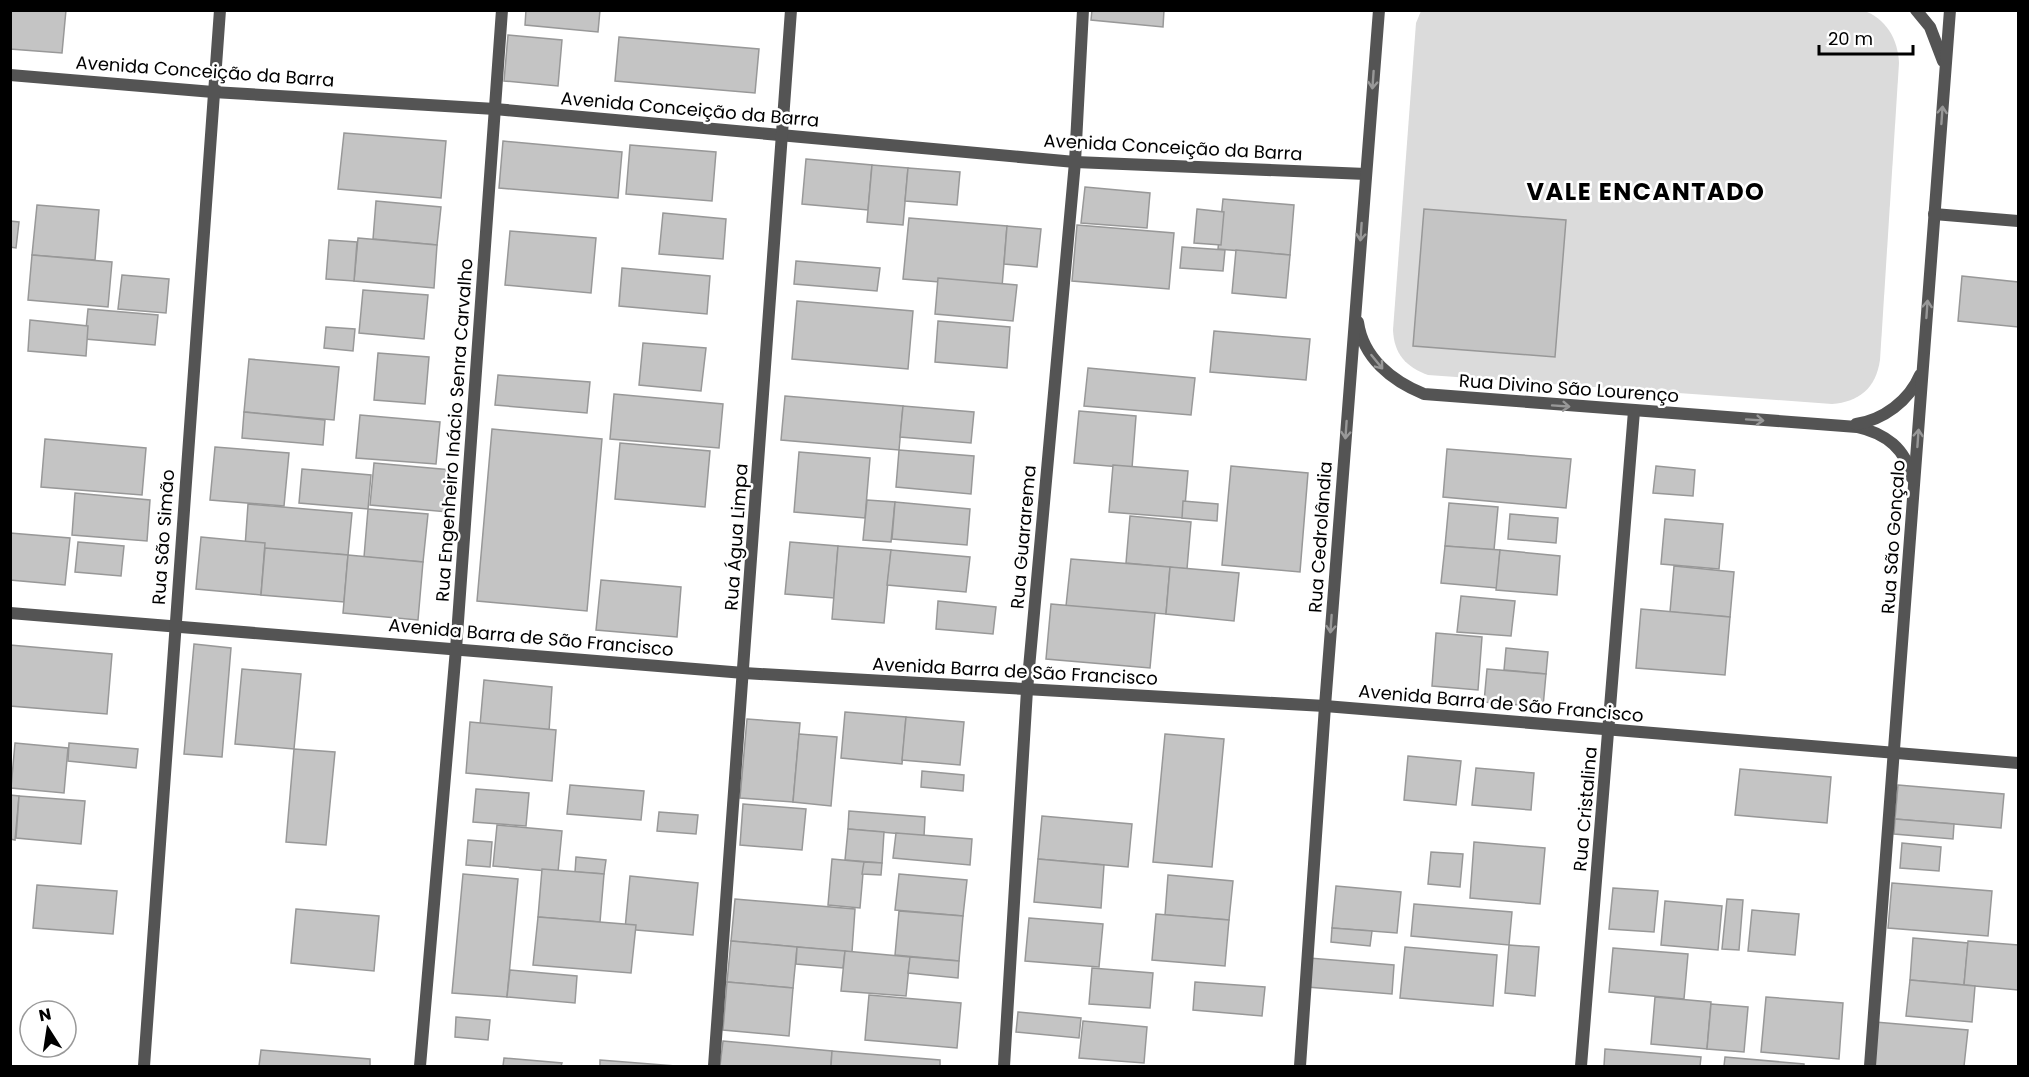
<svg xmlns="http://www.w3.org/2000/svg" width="2029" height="1077" font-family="Poppins,sans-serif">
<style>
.green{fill:#dbdbdb}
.building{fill:#c4c4c4;stroke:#989898;stroke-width:1.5}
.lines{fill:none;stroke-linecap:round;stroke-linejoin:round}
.minor{stroke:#545454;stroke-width:12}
.oneway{stroke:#989898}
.labels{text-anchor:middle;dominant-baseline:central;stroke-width:5;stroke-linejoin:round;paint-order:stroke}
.street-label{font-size:18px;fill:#000;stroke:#fff}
.district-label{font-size:24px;font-weight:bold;letter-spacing:1.5px;fill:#000;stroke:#fff}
</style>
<rect width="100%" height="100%" fill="#fff"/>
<path class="green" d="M1862,10C1886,18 1898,39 1899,63L1880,360C1876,388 1859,402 1832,404L1428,375C1406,367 1394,354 1393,330L1416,23L1421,11Z"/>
<g class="building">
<polygon points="10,10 66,10 62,53 10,49"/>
<polygon points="526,10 600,10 598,32 525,25"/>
<polygon points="1092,10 1164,10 1163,27 1091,20"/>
<polygon points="508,35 562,40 558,86 504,81"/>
<polygon points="619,37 759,49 755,93 615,81"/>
<polygon points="344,133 446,141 441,198 338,189"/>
<polygon points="503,141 622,152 618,198 499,188"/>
<polygon points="630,145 716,152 712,201 626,194"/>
<polygon points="806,159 872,165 868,210 802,204"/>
<polygon points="872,165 908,168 903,225 867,222"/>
<polygon points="908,168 960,172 957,205 905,201"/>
<polygon points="1085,187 1150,193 1147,228 1081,223"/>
<polygon points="1223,199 1294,205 1290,255 1218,249"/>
<polygon points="376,201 441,207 437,245 373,239"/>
<polygon points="37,205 99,210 95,260 32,255"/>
<polygon points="1197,209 1224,212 1221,245 1194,243"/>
<polygon points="1424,209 1566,220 1555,357 1413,346"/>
<polygon points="663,213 726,219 723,259 659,254"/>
<polygon points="909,218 1007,226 1002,287 903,279"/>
<polygon points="10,221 19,222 16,248 10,247"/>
<polygon points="1077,225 1174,233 1169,289 1072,281"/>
<polygon points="1007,226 1041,229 1037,267 1004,264"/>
<polygon points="510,231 596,238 591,293 505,285"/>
<polygon points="358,238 437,245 434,288 354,281"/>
<polygon points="329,240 357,242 354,281 326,279"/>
<polygon points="1182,247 1225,250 1223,271 1180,268"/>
<polygon points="1236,250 1290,255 1286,298 1232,293"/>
<polygon points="32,255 112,262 108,307 28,300"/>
<polygon points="796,261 880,268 877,291 794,284"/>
<polygon points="622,268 710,276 707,314 619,306"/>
<polygon points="122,275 169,279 166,313 118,309"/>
<polygon points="1962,276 2018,282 2018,327 1958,321"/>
<polygon points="938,278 1017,285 1013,321 935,314"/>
<polygon points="363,290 428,295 424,339 359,333"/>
<polygon points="797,301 913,311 908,369 792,359"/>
<polygon points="88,309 158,315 155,345 85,339"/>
<polygon points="30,320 88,326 86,356 28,351"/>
<polygon points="938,321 1010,327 1007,368 935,362"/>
<polygon points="326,327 355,329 353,351 324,348"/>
<polygon points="1214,331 1310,339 1306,380 1210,372"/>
<polygon points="643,343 706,348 701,391 639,385"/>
<polygon points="378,353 429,357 425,404 374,400"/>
<polygon points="249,359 339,367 334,420 244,412"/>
<polygon points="1088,368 1195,378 1191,415 1084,406"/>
<polygon points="498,375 590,382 587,413 495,405"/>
<polygon points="614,394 723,404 719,448 610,439"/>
<polygon points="785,396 903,406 899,450 781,440"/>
<polygon points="903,406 974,412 971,443 900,437"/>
<polygon points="1079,411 1136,416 1132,468 1074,463"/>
<polygon points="244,412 325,420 323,445 242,438"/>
<polygon points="360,415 440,422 436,464 356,458"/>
<polygon points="492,429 602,439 587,611 477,601"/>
<polygon points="45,439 146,448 142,495 41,487"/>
<polygon points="620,443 710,451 705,507 615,499"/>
<polygon points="215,447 289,453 284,506 210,500"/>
<polygon points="1447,449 1571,459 1566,508 1443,497"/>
<polygon points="899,450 974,456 971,494 896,487"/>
<polygon points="799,452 870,458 865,518 794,512"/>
<polygon points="374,463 452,470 448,512 370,505"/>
<polygon points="1113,465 1188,471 1184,518 1109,512"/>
<polygon points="1231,466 1308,473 1300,572 1222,565"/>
<polygon points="1656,466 1695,470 1693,496 1653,493"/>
<polygon points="302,469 371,475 368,509 299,503"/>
<polygon points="75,493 150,500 147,541 72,535"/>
<polygon points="867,500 895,502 891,542 863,540"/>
<polygon points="1183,501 1218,504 1217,521 1182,518"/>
<polygon points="895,502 970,509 967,545 892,539"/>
<polygon points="1449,503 1498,507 1494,550 1445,546"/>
<polygon points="248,504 352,513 348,555 245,547"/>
<polygon points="368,509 428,514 423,562 364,557"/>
<polygon points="1510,514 1558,518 1556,543 1508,539"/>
<polygon points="1130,516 1191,522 1187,569 1126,563"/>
<polygon points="1665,519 1723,524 1719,569 1661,564"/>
<polygon points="10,533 70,538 65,585 10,580"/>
<polygon points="201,537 265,543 261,595 196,589"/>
<polygon points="78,542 124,546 121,576 75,572"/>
<polygon points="790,542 838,546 834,598 785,594"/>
<polygon points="838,546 891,550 884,623 832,619"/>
<polygon points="1445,546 1500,550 1497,588 1441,583"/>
<polygon points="265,548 348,555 344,602 261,595"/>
<polygon points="891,550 970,557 966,592 887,585"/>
<polygon points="1500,550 1560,556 1557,595 1496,590"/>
<polygon points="348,555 423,562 418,620 343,613"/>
<polygon points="1071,559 1170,567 1166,614 1066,606"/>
<polygon points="1674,566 1734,572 1730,617 1670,612"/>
<polygon points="1170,567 1239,573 1234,621 1166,614"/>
<polygon points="601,580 681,587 677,637 596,630"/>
<polygon points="1461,596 1515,601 1511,636 1457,632"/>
<polygon points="938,601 996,607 993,634 936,629"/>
<polygon points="1051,604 1155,613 1150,668 1046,659"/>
<polygon points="1641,609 1730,617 1725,675 1636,668"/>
<polygon points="1436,633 1482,637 1478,690 1432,686"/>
<polygon points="194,644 231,648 222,757 184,754"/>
<polygon points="10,645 112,654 107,714 10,706"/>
<polygon points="1506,648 1548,652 1546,674 1504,670"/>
<polygon points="242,669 301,674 294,749 235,744"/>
<polygon points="1487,669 1546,674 1543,707 1484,702"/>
<polygon points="484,680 552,687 549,731 480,725"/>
<polygon points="845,712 906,717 902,764 841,758"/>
<polygon points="906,717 964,722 960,765 902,760"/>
<polygon points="747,719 800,723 793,802 740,798"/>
<polygon points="470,722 556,730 552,781 466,773"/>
<polygon points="799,734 837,737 831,806 793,802"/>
<polygon points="1165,734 1224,739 1212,867 1153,862"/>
<polygon points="15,743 68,748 64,793 11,788"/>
<polygon points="69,743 138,749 136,768 68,761"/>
<polygon points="294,749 335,752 326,845 286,842"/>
<polygon points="1408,756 1461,761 1456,805 1404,800"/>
<polygon points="1476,768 1534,773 1531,810 1472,805"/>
<polygon points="1740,769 1831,777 1827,823 1735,815"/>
<polygon points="922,771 964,775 963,791 921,787"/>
<polygon points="570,785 644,791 641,820 567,814"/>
<polygon points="1898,785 2004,794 2001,828 1895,819"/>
<polygon points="476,789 529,793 526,826 473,822"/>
<polygon points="10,795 19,796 15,840 10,839"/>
<polygon points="19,796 85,801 81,844 16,838"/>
<polygon points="743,804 806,809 802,850 740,845"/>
<polygon points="849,811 925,817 924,836 848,829"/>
<polygon points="659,812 698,815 696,834 657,831"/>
<polygon points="1042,816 1132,824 1128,867 1038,859"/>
<polygon points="1895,819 1954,824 1953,839 1894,834"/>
<polygon points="497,825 562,831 558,872 493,866"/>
<polygon points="848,829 884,832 882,863 845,860"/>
<polygon points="896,833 972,839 970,865 893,858"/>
<polygon points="468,840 492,842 490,867 466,865"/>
<polygon points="1474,842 1545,848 1540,904 1470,898"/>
<polygon points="1902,843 1941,847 1939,871 1900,868"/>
<polygon points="1431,852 1463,854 1460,887 1428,884"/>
<polygon points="576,857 606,860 604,874 575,872"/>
<polygon points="832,859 864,862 860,908 828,905"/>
<polygon points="1038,859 1104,865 1101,908 1034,902"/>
<polygon points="864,862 882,863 881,875 862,874"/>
<polygon points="542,869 604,874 600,922 538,917"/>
<polygon points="463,874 518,879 507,997 452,993"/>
<polygon points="899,874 967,880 963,916 895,910"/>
<polygon points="1168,875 1233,881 1229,920 1165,915"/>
<polygon points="630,876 698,883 693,935 625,929"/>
<polygon points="1892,883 1992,891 1988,936 1888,928"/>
<polygon points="37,885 117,891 113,934 33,928"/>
<polygon points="1336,886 1401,892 1397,933 1332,928"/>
<polygon points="1613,888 1658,891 1654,932 1609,929"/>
<polygon points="735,899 855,909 852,952 731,941"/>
<polygon points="1727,899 1743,900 1739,950 1722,949"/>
<polygon points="1665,901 1722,906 1718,950 1661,945"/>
<polygon points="1414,904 1512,912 1509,945 1411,936"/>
<polygon points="296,909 379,916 374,971 291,963"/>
<polygon points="1752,910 1799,914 1795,955 1748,951"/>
<polygon points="899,911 963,916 959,961 895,955"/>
<polygon points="1156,914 1229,920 1225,966 1152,960"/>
<polygon points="538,917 636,925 631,973 533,965"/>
<polygon points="1029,918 1103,924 1099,967 1025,961"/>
<polygon points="1332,928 1372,931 1370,946 1331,942"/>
<polygon points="1913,938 1968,943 1964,985 1910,980"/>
<polygon points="731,941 797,947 793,988 727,982"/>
<polygon points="1968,941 2018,945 2018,990 1964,985"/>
<polygon points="1509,945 1539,947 1535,996 1505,993"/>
<polygon points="797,947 845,951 843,968 796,964"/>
<polygon points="1405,947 1497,955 1493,1006 1400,998"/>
<polygon points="1613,948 1688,954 1684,999 1609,992"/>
<polygon points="845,951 910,957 906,996 841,991"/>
<polygon points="910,957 959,961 958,978 908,973"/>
<polygon points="1309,958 1394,965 1392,994 1307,987"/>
<polygon points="1092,968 1153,973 1150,1008 1089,1004"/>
<polygon points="510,970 577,976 575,1003 507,997"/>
<polygon points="1910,980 1975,986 1972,1022 1906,1016"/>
<polygon points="727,982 793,988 789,1036 723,1030"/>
<polygon points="1195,982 1265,987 1262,1016 1193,1010"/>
<polygon points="869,995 961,1003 957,1048 865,1040"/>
<polygon points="1655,997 1711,1002 1707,1049 1651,1044"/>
<polygon points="1766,997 1843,1003 1839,1059 1761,1052"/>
<polygon points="1711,1004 1748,1007 1744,1052 1707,1049"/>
<polygon points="1018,1012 1081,1018 1079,1038 1016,1032"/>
<polygon points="456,1017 490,1020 488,1040 455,1037"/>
<polygon points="1083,1021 1147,1027 1144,1063 1079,1058"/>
<polygon points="1875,1022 1968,1030 1964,1066 1871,1066"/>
<polygon points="723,1041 832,1051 831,1066 720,1066"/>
<polygon points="1605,1049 1701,1057 1700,1066 1604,1066"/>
<polygon points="261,1050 370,1059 370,1066 259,1066"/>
<polygon points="832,1051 940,1060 940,1066 831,1066"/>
<polygon points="1725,1057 1804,1064 1804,1066 1724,1066"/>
<polygon points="504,1058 562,1063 561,1066 503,1066"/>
<polygon points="600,1060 676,1066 600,1066"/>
</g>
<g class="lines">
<g class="minor">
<polyline points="1916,10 1930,27 1943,61"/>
<polyline points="10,75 213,92 495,109 1075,162 1366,174"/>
<polyline points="1934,214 2018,221"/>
<path d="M1358,322C1363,358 1392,381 1424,394L1857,427C1885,433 1906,449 1912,478"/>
<path d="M1856,424C1883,420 1909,401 1920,375"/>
<polyline points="10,613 744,673 1325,706 2018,763"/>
<polyline points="144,1066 220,10"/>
<polyline points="420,1066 456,649 502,10"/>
<polyline points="714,1066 791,10"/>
<polyline points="1004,1066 1027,690 1075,162 1083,10"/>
<polyline points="1300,1066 1325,706 1379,10"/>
<polyline points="1581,1066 1634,411"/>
<polyline points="1870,1066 1950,10"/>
</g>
</g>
<defs><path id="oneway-shaft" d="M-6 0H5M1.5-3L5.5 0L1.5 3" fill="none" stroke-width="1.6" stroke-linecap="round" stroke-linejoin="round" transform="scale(1.5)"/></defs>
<g class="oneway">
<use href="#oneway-shaft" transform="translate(1373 80) rotate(94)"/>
<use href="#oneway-shaft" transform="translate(1942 115) rotate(-86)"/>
<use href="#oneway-shaft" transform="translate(1361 232) rotate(94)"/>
<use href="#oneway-shaft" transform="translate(1927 309) rotate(-86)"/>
<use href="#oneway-shaft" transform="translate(1377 362) rotate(51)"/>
<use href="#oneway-shaft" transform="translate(1561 406) rotate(4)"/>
<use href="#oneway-shaft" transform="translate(1755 420) rotate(4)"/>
<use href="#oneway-shaft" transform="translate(1346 430) rotate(94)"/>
<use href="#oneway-shaft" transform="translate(1918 438) rotate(-86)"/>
<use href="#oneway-shaft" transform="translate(1331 624) rotate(94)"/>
</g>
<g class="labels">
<g class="street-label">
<text transform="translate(205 71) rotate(4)">Avenida Conceição da Barra</text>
<text transform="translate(690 109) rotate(5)">Avenida Conceição da Barra</text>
<text transform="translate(1173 147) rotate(3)">Avenida Conceição da Barra</text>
<text transform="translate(1569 388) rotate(4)">Rua Divino São Lourenço</text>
<text transform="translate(454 430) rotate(-86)">Rua Engenheiro Inácio Senra Carvalho</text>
<text transform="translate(163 537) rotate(-86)">Rua São Simão</text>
<text transform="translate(736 537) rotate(-86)">Rua Água Limpa</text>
<text transform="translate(1023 537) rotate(-85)">Rua Guararema</text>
<text transform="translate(1320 537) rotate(-86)">Rua Cedrolândia</text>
<text transform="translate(1893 537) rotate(-86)">Rua São Gonçalo</text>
<text transform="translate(531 637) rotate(5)">Avenida Barra de São Francisco</text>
<text transform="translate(1015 671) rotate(3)">Avenida Barra de São Francisco</text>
<text transform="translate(1501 703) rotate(5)">Avenida Barra de São Francisco</text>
<text transform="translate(1585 809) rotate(-85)">Rua Cristalina</text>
</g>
<g class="district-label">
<text x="1646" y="191">VALE ENCANTADO</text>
</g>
</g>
<rect width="2029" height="1077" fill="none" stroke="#000000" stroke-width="24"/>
<g transform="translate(48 1029) rotate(348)"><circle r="28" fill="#ffffff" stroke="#999999" stroke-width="1.5"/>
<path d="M0-4.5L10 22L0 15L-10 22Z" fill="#000000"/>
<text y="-9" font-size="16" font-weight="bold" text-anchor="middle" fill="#000000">N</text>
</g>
<path d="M1819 45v9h94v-9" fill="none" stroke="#000000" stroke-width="3"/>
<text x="1828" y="45" font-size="18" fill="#000000" stroke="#ffffff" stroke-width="4.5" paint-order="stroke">20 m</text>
</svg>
